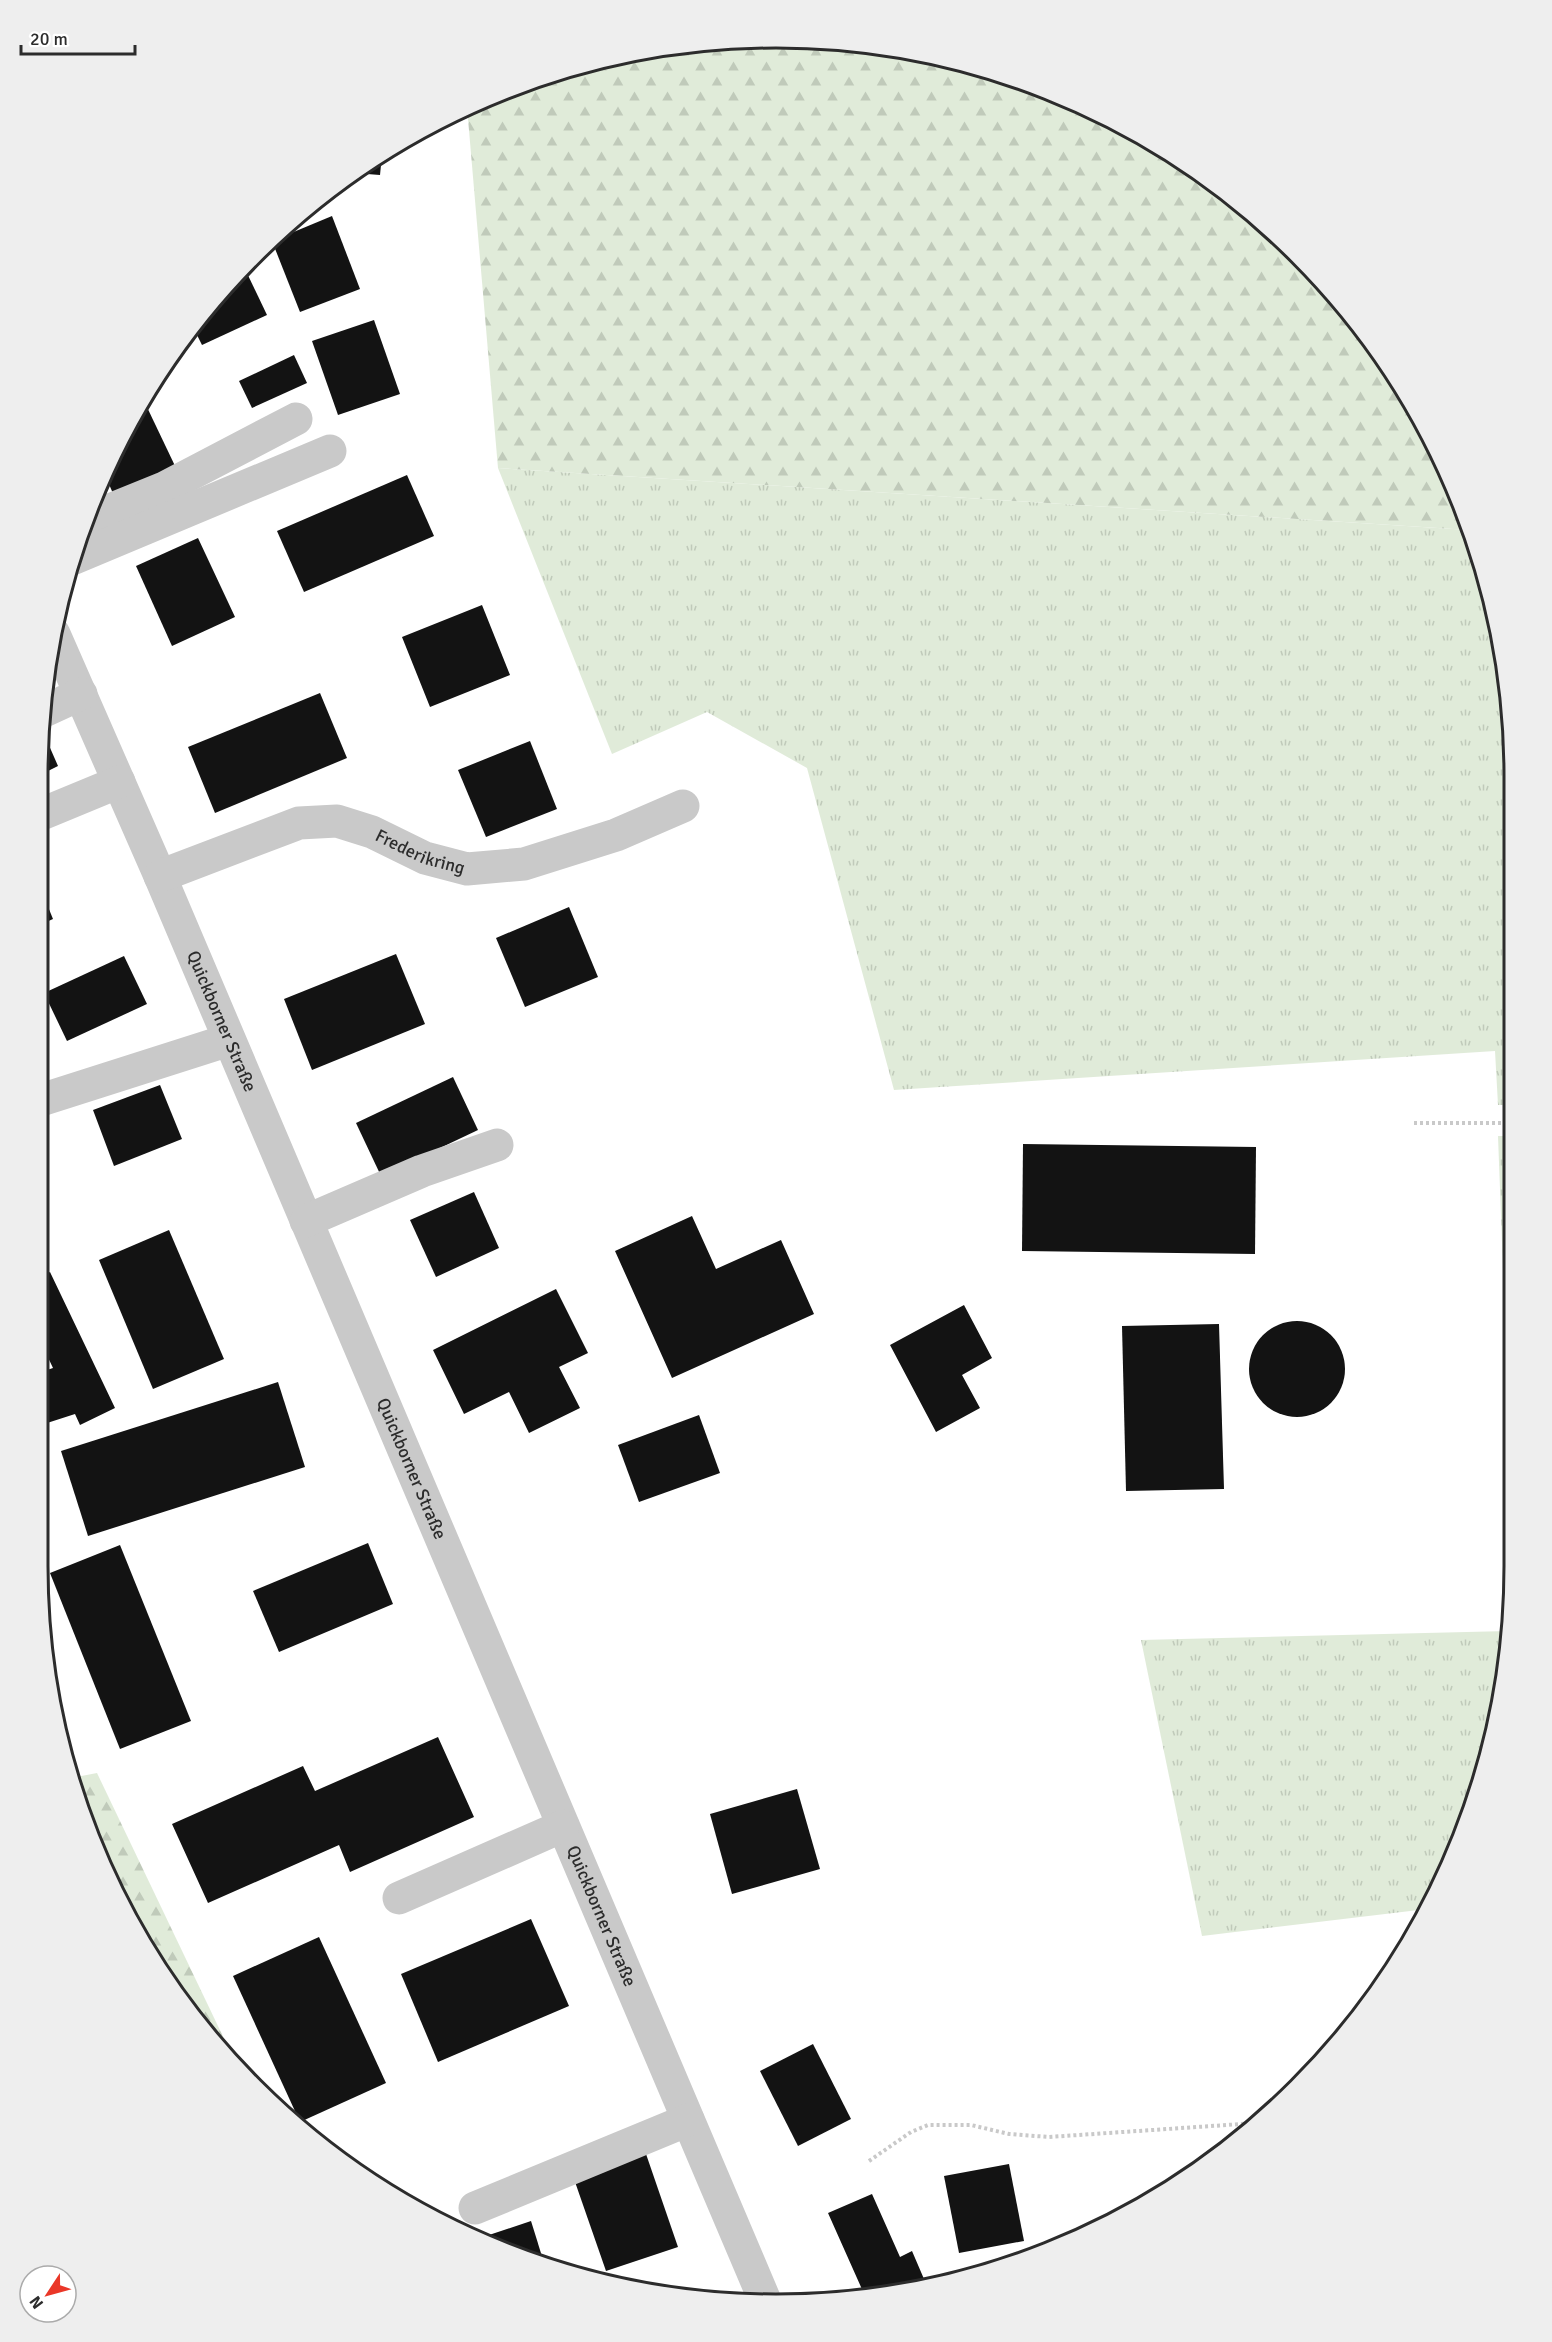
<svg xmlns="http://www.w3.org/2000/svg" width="1552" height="2342" font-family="Signika,sans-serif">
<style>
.grass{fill:url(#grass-tufts)}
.forest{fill:url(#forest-firs)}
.building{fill:#131313}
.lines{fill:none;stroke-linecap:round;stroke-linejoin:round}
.path{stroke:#c9c9c9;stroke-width:4;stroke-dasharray:3 3;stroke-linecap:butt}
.minor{stroke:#c9c9c9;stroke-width:33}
.labels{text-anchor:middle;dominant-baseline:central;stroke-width:6;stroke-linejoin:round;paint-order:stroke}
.street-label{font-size:18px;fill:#2c2c2c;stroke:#fff}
.rim{fill:none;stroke:#2c2c2c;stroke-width:3}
</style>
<defs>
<pattern id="grass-tufts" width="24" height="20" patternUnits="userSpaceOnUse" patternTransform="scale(1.5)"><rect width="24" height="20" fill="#e0ebd9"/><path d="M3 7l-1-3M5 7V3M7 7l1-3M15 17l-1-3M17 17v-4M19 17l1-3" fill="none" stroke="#c0caba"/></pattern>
<pattern id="forest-firs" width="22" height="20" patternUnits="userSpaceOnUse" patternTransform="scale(1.5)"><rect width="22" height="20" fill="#e0ebd9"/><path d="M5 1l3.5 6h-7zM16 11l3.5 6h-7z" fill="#c0caba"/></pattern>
</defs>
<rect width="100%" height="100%" fill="#fff"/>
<g class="grass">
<polygon points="498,468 1469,530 1489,585 1513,728 1511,1105 1498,1105 1495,1051 894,1090 807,768 707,712 612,754"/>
<polygon points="1498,1136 1511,1136 1509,1429"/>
<polygon points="1508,1631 1508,1663 1475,1803 1438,1892 1427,1909 1202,1936 1141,1640"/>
</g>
<g class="forest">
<polygon points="728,39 873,44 1014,77 1146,137 1263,221 1362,327 1438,450 1469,530 498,468 467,107 585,63"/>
<polygon points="97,1773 239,2070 221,2053 162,1977 77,1803 71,1778"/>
</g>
<g class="building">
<polygon points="382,155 380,175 354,173"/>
<polygon points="332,216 360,289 300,312 272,241"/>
<polygon points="244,267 267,315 202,345 194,329 221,289"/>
<polygon points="374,320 400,394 338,415 312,341"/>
<polygon points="294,355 307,383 252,408 239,381"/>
<polygon points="145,403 176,468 115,498 104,473 114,450"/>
<polygon points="407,475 434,536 304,592 277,531"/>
<polygon points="198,538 235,617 172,646 136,566"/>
<polygon points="482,605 510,675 430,707 402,637"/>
<polygon points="320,693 347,758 215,813 188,747"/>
<polygon points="44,734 58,766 44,773"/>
<polygon points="530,741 557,809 486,837 458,770"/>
<polygon points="44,897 53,919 44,923"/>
<polygon points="569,907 598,977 525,1007 496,938"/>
<polygon points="396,954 425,1024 312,1070 284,999"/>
<polygon points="124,956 147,1004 67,1041 44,993"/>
<polygon points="453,1077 478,1130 381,1176 356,1123"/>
<polygon points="160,1085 182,1139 114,1166 93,1110"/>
<polygon points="1023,1144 1256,1147 1255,1254 1022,1251"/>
<polygon points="474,1192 499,1248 436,1277 410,1220"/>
<polygon points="692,1216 716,1269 781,1240 814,1314 672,1378 615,1251"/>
<polygon points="169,1230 224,1359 153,1389 99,1260"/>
<polygon points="50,1272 115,1408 80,1425 75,1414 44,1424 44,1371 53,1368 44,1349 44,1275"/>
<polygon points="556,1289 588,1353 559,1367 580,1408 529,1433 509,1392 464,1414 433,1350"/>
<polygon points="964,1305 992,1358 962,1375 980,1408 936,1432 890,1345"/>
<circle cx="1297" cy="1369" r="48"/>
<polygon points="1219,1324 1224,1489 1126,1491 1122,1326"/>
<polygon points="278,1382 305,1467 88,1536 61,1451"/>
<polygon points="699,1415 720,1473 639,1502 618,1445"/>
<polygon points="368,1543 393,1604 279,1652 253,1591"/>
<polygon points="120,1545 191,1721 120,1749 50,1573"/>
<polygon points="438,1737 474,1817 350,1872 339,1845 208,1903 172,1824 303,1766 315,1791"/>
<polygon points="797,1789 820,1869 732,1894 710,1814"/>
<polygon points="531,1919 569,2006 438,2062 401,1974"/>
<polygon points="319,1937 386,2083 300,2122 233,1976"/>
<polygon points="813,2044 851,2119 798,2146 760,2071"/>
<polygon points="646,2154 678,2247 606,2271 574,2179"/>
<polygon points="1009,2164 1024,2241 959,2253 944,2176"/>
<polygon points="872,2194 900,2257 912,2251 927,2286 865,2296 828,2213"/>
<polygon points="531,2221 545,2266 494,2248 477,2239"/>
</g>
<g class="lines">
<g class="path">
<polyline points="1414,1123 1511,1123"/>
<polyline points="869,2161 911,2132 928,2125 971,2125 1009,2134 1049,2137 1256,2123"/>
</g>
<g class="minor">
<polyline points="85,520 164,488 296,419"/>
<polyline points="72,559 330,451"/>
<path id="s1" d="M54,634L160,876L766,2303"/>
<polyline points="44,711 81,694"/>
<polyline points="44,813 119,782"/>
<path id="s2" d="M160,876L299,823L337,821L372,832L425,858L467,869L524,864L616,835L683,806"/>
<polyline points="44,1099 229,1040"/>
<polyline points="306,1221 422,1171 497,1145"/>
<polyline points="399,1898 563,1826"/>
<polyline points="475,2208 688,2120"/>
</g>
</g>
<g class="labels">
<g class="street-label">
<text stroke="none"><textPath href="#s2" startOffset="276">Frederikring</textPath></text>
<text stroke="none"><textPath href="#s1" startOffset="422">Quickborner Straße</textPath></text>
<text stroke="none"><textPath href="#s1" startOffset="908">Quickborner Straße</textPath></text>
<text stroke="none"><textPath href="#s1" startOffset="1394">Quickborner Straße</textPath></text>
</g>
</g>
<path d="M0 0H1552V2342H0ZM776 48H776A728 728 0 0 1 1504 776V1566A728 728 0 0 1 776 2294H776A728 728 0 0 1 48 1566V776A728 728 0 0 1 776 48Z" fill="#eee" fill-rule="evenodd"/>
<path class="rim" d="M776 48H776A728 728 0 0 1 1504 776V1566A728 728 0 0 1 776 2294H776A728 728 0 0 1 48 1566V776A728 728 0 0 1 776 48Z"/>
<g transform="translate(48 2294) rotate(234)"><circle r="28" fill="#ffffff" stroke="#ababab" stroke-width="1.5"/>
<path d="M0-4.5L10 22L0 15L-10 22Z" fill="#ea3728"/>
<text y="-9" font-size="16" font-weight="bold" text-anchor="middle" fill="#2c2c2c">N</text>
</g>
<path d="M21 45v9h114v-9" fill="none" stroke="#2c2c2c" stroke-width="3"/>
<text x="30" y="45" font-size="18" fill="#2c2c2c" stroke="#ffffff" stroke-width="4.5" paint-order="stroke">20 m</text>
</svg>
